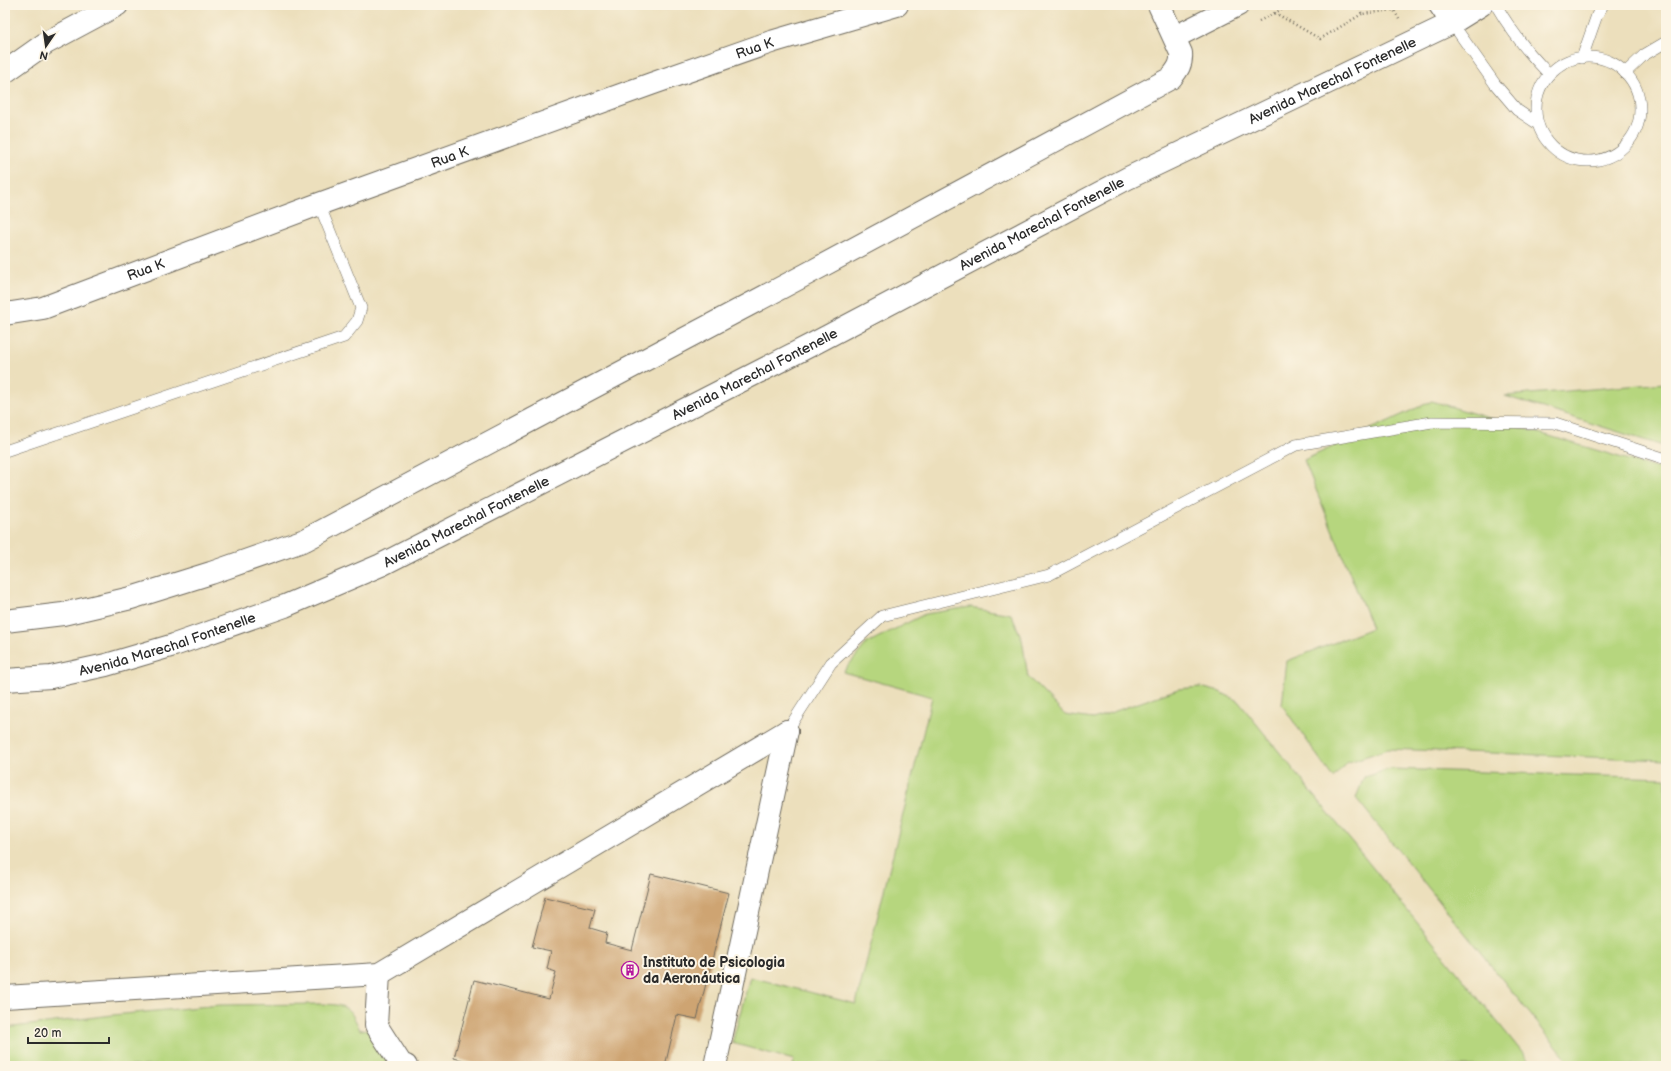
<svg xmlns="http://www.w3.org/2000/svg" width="1671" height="1071" font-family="'Balsamiq Sans',sans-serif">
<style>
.green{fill:#b6d67e;stroke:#708054}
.building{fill:#cea472}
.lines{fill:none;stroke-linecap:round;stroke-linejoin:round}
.service-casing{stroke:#6f6a5e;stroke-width:12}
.minor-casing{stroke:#6f6a5e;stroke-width:24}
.secondary-casing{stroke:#6f6a5e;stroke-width:24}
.path{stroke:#6f6a5e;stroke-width:2.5;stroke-dasharray:1 3;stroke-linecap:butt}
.service{stroke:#fff;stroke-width:11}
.minor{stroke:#fff;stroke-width:22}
.secondary{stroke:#fff;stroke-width:22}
.labels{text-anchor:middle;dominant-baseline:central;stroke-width:4;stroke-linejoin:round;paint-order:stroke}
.street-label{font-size:14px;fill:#2b2b2b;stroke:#fcf5e5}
.poi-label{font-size:14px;font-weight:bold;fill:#2b2b2b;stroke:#fcf5e5;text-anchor:start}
</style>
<rect width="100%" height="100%" fill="#fcf5e5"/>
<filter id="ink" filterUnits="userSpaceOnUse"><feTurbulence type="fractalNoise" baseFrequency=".025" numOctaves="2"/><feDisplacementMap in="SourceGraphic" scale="8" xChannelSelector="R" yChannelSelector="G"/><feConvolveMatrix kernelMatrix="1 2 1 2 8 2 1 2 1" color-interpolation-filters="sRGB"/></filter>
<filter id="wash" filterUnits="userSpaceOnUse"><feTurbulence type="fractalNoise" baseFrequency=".012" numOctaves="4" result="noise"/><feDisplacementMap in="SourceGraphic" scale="16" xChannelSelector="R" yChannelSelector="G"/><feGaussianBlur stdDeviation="0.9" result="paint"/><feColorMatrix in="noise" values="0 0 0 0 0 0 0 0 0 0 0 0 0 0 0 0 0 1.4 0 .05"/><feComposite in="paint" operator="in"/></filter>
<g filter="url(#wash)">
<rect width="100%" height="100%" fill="#ecdfbc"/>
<g class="green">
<polygon points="1666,383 1666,447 1505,396"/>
<polygon points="1432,401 1666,471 1666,760 1388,749 1346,763 1333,778 1282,705 1287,661 1372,628 1304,460"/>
<polygon points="970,607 1011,614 1022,639 1028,677 1065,715 1093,719 1178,689 1200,687 1220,692 1238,701 1533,1066 793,1066 794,1060 732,1043 750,977 856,1004 932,697 843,672 867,643 925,614"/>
<polygon points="1390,769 1666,778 1666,1066 1572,1066 1356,798 1364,777"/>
<path d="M321,1004C347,1005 349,1006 360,1030L368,1029L389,1066H5V1028L113,1015L220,1005Z"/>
</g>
<g id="blocks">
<polygon class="building" points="651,874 729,893 697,1019 677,1015 665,1066 485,1066 454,1058 474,980 549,999 556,972 547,969 551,951 532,947 545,897 595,909 590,928 607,933 605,943 632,950"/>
</g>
</g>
<g filter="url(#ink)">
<use href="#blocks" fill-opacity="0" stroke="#6f6a5e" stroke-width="1"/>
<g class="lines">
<defs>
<g id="service">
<path d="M1496,5C1511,31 1528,53 1549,74"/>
<polyline points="1452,23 1495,84 1517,110 1538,124"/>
<circle cx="1588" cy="109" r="52"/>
<polyline points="1582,58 1597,15 1603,5"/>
<polyline points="1625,73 1644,55 1666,42"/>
<polyline points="5,451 344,337 357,321 361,308 319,204"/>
<polyline points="787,731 831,663 882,616 1049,575 1296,445 1432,422 1555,423 1666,459"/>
</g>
<g id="minor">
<polyline points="1440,5 1452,23"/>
<polyline points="1175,37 1238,5"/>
<polyline points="5,72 46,43 117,5"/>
<path id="s1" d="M5,314L43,308L319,204L651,84L771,42L897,5"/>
<path d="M5,621L63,614L131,598L211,573L305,540L807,274L1171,78C1178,69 1182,64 1181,53L1159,5"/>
<polyline points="379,974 376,1025 401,1064 406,1066"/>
<polyline points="5,997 379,974 787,731"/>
<polyline points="715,1066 787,731"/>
</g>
<g id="secondary">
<path id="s2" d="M5,680L51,677L106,665L174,645L285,606L381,565L813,344L1128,178L1452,23L1481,5"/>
</g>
</defs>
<use href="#service" class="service-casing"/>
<use href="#minor" class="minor-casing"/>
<use href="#secondary" class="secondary-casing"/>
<g class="path">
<polyline points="1289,5 1275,13 1320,39 1362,14"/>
<polyline points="1357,5 1362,14 1394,10 1400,21"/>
<polyline points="1259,21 1275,13"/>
</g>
<use href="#service" class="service"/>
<use href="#minor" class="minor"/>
<use href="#secondary" class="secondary"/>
</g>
</g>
<defs>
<symbol id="building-ring" viewBox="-11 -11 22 22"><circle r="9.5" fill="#fcf5e5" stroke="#b5179e" stroke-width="1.5"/><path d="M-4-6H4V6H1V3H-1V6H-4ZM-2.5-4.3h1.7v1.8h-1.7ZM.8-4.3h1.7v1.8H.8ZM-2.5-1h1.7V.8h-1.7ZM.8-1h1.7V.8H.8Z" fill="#b5179e"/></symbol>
</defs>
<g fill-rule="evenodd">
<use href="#building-ring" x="620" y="960" width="20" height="20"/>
</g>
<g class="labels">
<g class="street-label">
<text stroke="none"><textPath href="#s1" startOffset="796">Rua K</textPath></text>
<text stroke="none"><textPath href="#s2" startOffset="1463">Avenida Marechal Fontenelle</textPath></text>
<text stroke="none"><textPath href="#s1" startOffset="472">Rua K</textPath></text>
<text stroke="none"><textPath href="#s2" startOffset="1139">Avenida Marechal Fontenelle</textPath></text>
<text stroke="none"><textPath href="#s1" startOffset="148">Rua K</textPath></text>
<text stroke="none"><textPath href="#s2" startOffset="815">Avenida Marechal Fontenelle</textPath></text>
<text stroke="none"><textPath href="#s2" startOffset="491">Avenida Marechal Fontenelle</textPath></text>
<text stroke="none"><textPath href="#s2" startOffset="167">Avenida Marechal Fontenelle</textPath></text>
</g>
<g class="poi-label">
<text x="643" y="962">Instituto de Psicologia<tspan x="643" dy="16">da Aeronáutica</tspan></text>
</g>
</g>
<rect width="1671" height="1071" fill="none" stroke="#fcf5e5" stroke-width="20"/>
<g transform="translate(46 46) rotate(193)" stroke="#fcf5e5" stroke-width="3" paint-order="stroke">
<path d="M0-3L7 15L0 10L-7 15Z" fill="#2b2b2b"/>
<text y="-6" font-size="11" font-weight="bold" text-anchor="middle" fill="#2b2b2b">N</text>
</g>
<path d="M28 1037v6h81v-6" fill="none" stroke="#2b2b2b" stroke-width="2"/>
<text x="34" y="1037" font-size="12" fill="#2b2b2b" stroke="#fcf5e5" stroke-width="3" paint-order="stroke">20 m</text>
</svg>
